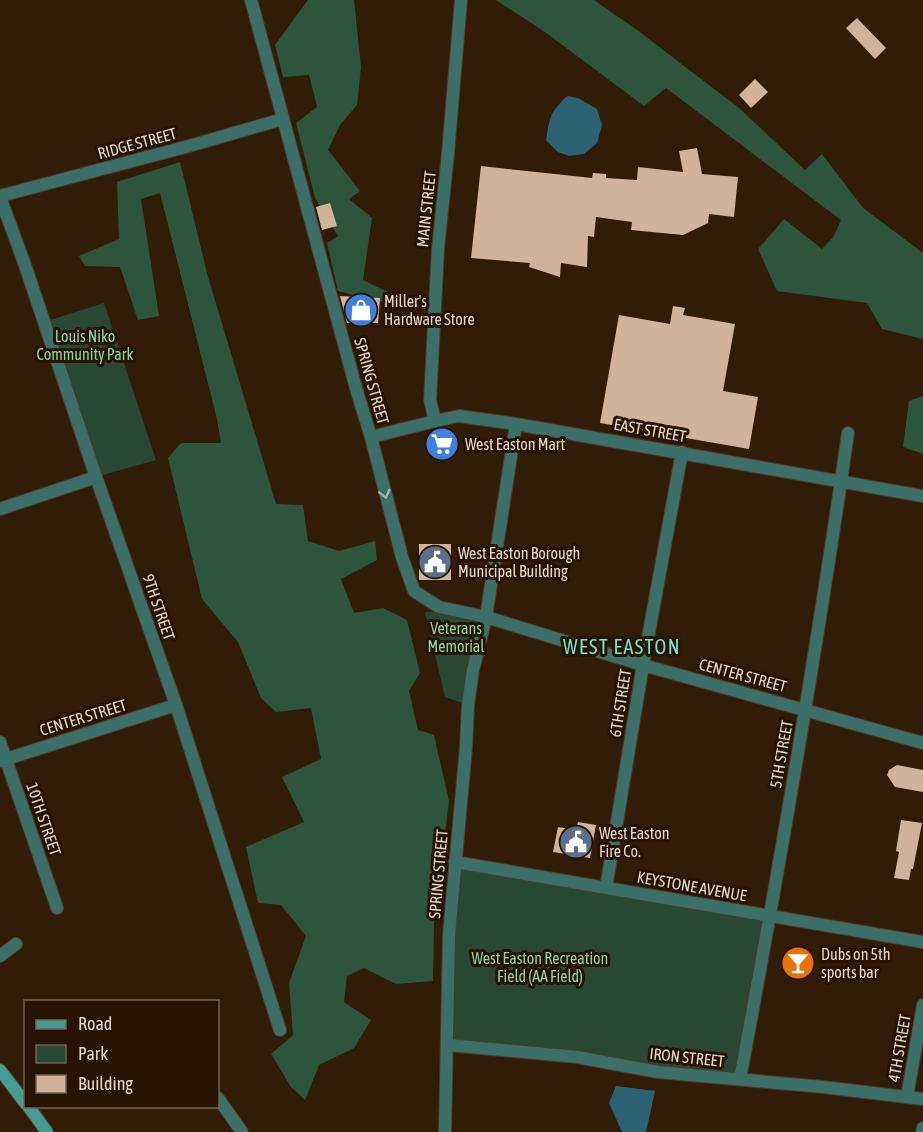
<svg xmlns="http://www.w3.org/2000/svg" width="923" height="1132" font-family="'Asap Condensed',sans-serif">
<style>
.green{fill:#284834}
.forest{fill:#2d553c}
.water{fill:#2c6173}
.building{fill:#cfb39a}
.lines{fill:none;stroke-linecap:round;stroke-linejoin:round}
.minor-casing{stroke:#4e3b26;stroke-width:14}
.tertiary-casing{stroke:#4e3b26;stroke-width:14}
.secondary-casing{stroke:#4e3b26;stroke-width:14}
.minor{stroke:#3d6f69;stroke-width:12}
.tertiary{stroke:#3d6f69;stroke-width:12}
.secondary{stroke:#469b92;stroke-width:12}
.oneway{stroke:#aab3a8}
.labels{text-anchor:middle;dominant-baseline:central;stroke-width:6;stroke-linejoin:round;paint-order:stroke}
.street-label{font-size:16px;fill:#e5d7ca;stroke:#271301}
.poi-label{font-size:16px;fill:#e5d7ca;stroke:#271301;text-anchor:start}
.park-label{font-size:16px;fill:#8ed2a6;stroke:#271301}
.quarter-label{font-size:20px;letter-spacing:1.5px;fill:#78e0d0;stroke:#271301}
</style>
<rect width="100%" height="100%" fill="#311d07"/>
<g class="green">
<polygon points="104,303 156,460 96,477 44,322"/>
<polygon points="457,611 486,617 468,705 445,697 425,612"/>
<polygon points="455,862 771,916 740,1079 448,1045"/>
</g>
<g class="forest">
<polygon points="308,0 354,0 361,67 357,105 340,125 328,150 360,191 349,199 372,218 363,280 388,292 389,304 338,291 327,243 338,236 315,198 296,123 317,107 309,75 283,77 275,45"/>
<polygon points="496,0 594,0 637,30 739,108 805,170 822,154 863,208 923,253 923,339 882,329 867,303 777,291 758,249 784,219 822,249 834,236 841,220 666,88 644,106 545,32"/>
<polygon points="180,162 208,277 276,504 303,505 308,541 339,551 375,541 377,560 341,579 354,613 383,608 407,620 420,673 409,691 418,730 434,735 449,801 434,923 433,981 396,984 364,968 347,976 344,1002 371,1020 354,1048 319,1065 305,1100 291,1087 271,1054 293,1035 289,983 306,936 281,905 258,903 246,847 304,822 282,777 321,759 311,708 276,712 261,698 238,642 202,599 168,458 181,443 221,443 217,419 160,193 141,199 159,316 138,320 120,267 85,266 79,256 119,239 117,182"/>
<polygon points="923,396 923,454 903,447 909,401"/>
</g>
<g class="water">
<path d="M567,96L578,98L597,109L602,125L597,143L584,154L569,156L558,152L546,140C550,117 549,114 567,96Z"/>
<polygon points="616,1086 655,1091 646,1132 622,1132 609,1103"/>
</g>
<g class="building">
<polygon points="857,18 886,48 875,59 846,28"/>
<polygon points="755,79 768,92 751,108 739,95"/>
<polygon points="697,148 702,174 738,177 734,217 709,214 708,223 683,235 631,230 632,222 596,217 594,237 588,236 587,267 561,263 560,277 529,267 530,263 471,258 481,166 592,178 593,173 606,174 606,178 637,180 638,167 683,172 679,151"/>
<polygon points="330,203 337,226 322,230 316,207"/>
<polygon points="340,296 380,298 378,323 347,323"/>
<polygon points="673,306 685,308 683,315 735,324 723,391 758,397 749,449 600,423 619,315 670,324"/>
<rect x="419" y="544" width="32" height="36"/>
<polygon points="897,765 923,770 923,792 895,787 887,775 889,770"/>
<polygon points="901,820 922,823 913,869 911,869 909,880 894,878 899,852 896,851"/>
<polygon points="578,822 596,825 590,858 553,852 558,827 576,830"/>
</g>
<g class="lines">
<defs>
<g id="minor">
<polyline points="251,0 357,392 371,437 402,557 414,591 439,607 486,617 643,665 923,743"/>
<polyline points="0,196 189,146 283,119"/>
<polyline points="0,197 25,265 96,477 176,705 280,1030"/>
<polyline points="516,424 923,496"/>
<polyline points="371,437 435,421"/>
<polyline points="0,509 96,477"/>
<polyline points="0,742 57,908"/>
<polyline points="0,761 176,705"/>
<polyline points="455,862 923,942"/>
<polyline points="606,888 643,665 682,452"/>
<polyline points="0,956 16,944"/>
<path d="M740,1079C780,864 817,649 848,433"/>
<polyline points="907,1097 923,1005"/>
<polyline points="218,1098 242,1132"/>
<polyline points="922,1132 923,1128"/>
</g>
<g id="tertiary">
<polyline points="448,1045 577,1057 658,1072 823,1087 923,1099"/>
<polyline points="445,1132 449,935 466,747 468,705 473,670 486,617 516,424 459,416 435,421 430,400 438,249 448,153 461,0"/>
</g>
<g id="secondary">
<polyline points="0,1070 26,1104"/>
<polyline points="28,1106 47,1132"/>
</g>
</defs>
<use href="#minor" class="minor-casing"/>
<use href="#tertiary" class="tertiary-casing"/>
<use href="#secondary" class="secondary-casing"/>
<use href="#minor" class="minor"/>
<use href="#tertiary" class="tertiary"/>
<use href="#secondary" class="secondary"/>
</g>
<defs><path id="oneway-chevron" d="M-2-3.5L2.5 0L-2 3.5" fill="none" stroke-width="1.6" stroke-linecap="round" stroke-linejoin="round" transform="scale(1.5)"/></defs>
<use class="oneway" href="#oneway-chevron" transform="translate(385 494) rotate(76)"/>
<defs>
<symbol id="shop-disc" viewBox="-11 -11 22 22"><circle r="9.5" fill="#3f7fe0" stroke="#271301"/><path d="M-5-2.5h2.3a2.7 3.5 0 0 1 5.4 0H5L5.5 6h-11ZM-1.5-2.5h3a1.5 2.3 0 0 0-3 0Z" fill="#fff"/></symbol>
<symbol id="supermarket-disc" viewBox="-11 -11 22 22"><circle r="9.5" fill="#3f7fe0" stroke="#271301"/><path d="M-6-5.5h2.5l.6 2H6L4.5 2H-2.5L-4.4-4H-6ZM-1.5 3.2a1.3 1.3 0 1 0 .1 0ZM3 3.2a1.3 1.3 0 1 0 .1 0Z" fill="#fff"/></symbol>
<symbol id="civic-disc" viewBox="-11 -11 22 22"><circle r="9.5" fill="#5c6f8a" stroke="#271301"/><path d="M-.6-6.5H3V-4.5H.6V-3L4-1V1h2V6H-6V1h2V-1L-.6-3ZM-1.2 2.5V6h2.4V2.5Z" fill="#fff"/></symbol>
<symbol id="bar-disc" viewBox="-11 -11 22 22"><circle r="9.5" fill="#e8710a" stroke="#271301"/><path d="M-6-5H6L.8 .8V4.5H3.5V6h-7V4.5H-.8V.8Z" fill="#fff"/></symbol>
</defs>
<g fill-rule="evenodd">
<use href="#shop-disc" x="342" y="291" width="38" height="38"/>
<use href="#supermarket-disc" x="423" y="425" width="38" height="38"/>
<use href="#civic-disc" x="416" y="543" width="38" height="38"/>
<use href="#civic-disc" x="557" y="823" width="38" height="38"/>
<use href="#bar-disc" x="779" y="944" width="38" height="38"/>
</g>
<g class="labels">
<g class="street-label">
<text transform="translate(137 143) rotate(-15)">RIDGE STREET</text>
<text transform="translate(426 209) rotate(-84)">MAIN STREET</text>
<text transform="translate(372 381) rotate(74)">SPRING STREET</text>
<text transform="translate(650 430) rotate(10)">EAST STREET</text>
<text transform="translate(159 607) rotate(71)">9TH STREET</text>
<text transform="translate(743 675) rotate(15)">CENTER STREET</text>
<text transform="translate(620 703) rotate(-81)">6TH STREET</text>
<text transform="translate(83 717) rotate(-17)">CENTER STREET</text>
<text transform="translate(781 754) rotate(-80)">5TH STREET</text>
<text transform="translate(44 819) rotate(71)">10TH STREET</text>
<text transform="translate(438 874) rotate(-85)">SPRING STREET</text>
<text transform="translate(692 886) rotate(10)">KEYSTONE AVENUE</text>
<text transform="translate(899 1048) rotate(-80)">4TH STREET</text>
<text transform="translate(687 1057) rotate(6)">IRON STREET</text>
</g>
<g class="poi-label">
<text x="384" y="301">Miller's<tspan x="384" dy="18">Hardware Store</tspan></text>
<text x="465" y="444">West Easton Mart</text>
<text x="458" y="553">West Easton Borough<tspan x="458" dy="18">Municipal Building</tspan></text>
<text x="599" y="833">West Easton<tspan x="599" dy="18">Fire Co.</tspan></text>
<text x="821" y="954">Dubs on 5th<tspan x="821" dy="18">sports bar</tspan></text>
</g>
<g class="park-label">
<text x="85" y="336">Louis Niko<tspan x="85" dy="18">Community Park</tspan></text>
<text x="456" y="628">Veterans<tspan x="456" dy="18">Memorial</tspan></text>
<text x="540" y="958">West Easton Recreation<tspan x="540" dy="18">Field (AA Field)</tspan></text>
</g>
<g class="quarter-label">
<text x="622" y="646">WEST EASTON</text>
</g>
</g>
<rect x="24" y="1000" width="195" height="108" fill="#271301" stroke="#736151" stroke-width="1.5"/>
<rect x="36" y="1020" width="30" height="9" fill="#469b92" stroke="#736151" stroke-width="1.5"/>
<text x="78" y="1030" font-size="18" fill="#e5d7ca">Road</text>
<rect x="36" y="1045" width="30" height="18" fill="#284834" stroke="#736151" stroke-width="1.5"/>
<text x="78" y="1060" font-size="18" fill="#e5d7ca">Park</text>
<rect x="36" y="1075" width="30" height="18" fill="#cfb39a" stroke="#736151" stroke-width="1.5"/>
<text x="78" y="1090" font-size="18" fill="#e5d7ca">Building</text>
</svg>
